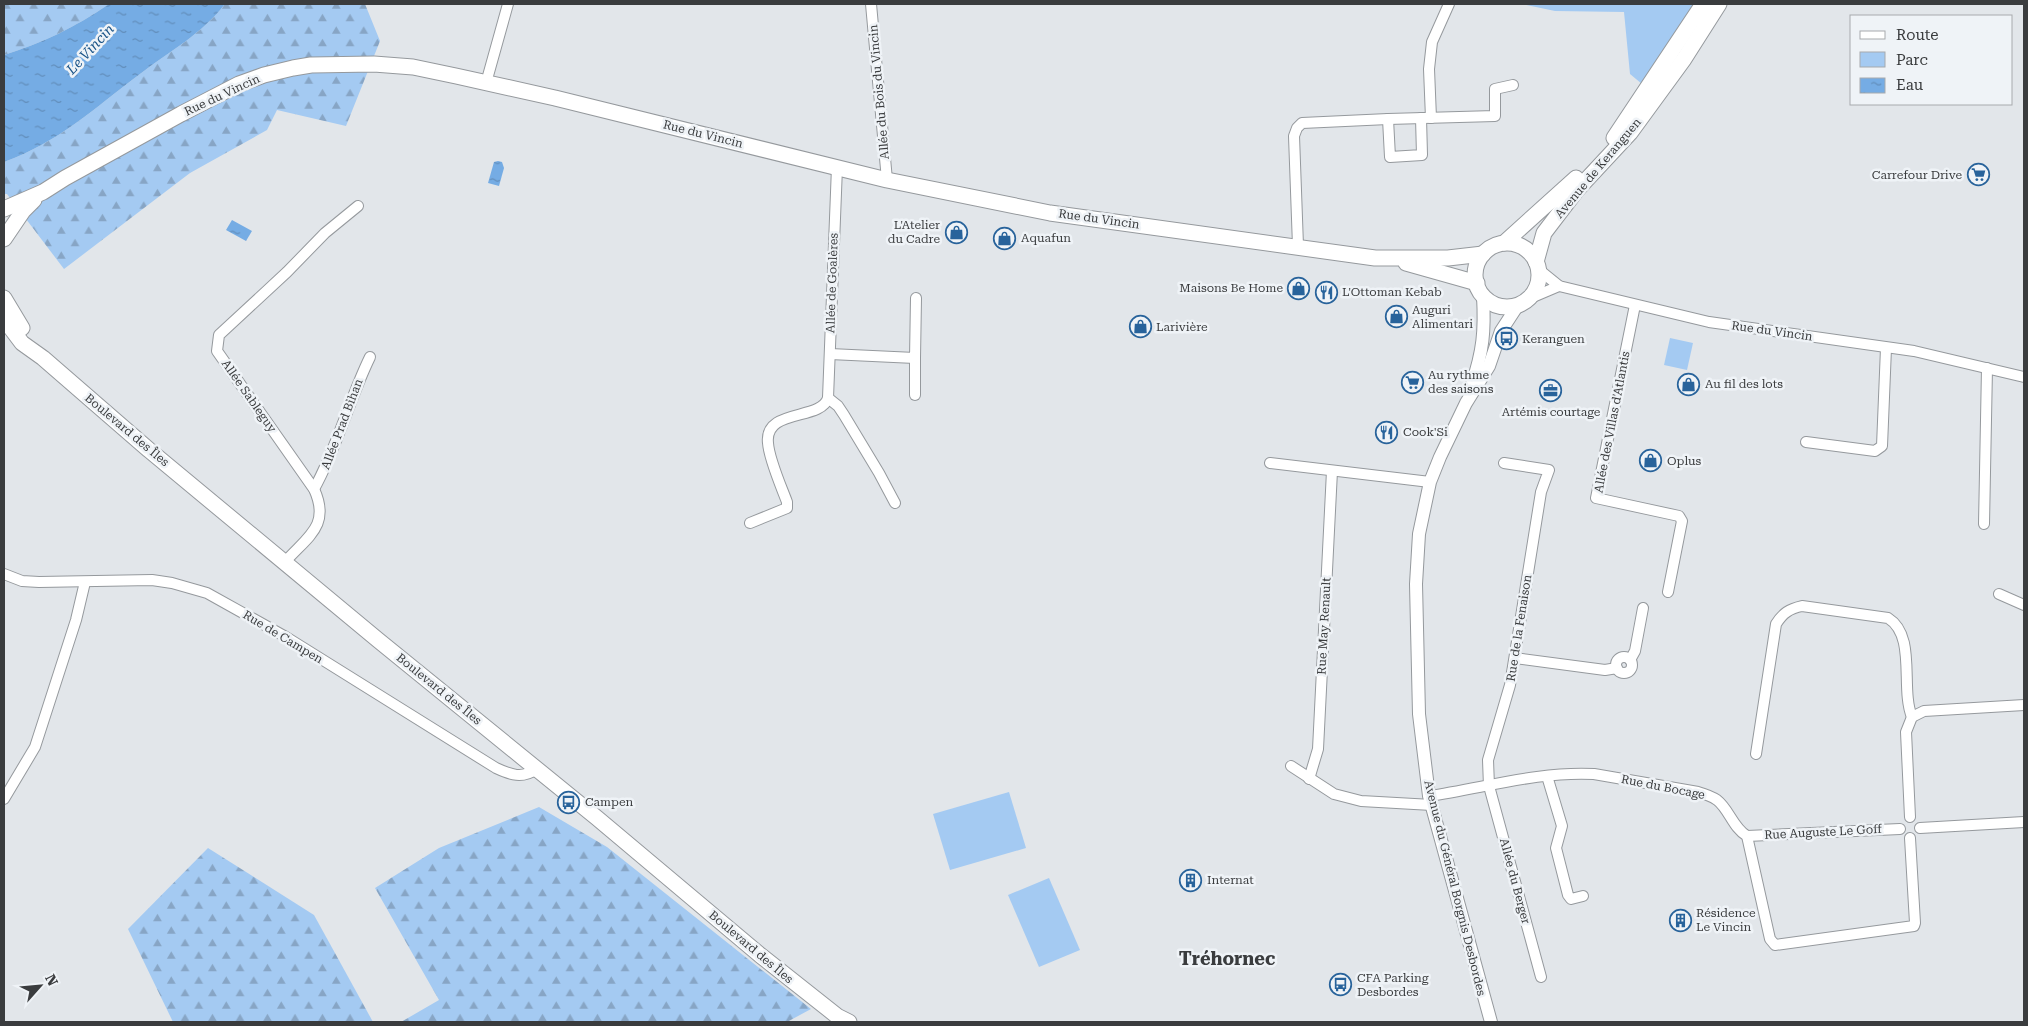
<svg xmlns="http://www.w3.org/2000/svg" width="2028" height="1026" font-family="'Roboto Serif',serif">
<style>
.green{fill:#a4caf2}
.forest{fill:url(#forest-firs)}
.water{fill:url(#water-ripples)}
.lines{fill:none;stroke-linecap:round;stroke-linejoin:round}
.minor-casing{stroke:#95999d;stroke-width:12}
.tertiary-casing{stroke:#95999d;stroke-width:14}
.secondary-casing{stroke:#95999d;stroke-width:17}
.minor{stroke:#fff;stroke-width:10}
.tertiary{stroke:#fff;stroke-width:12}
.secondary{stroke:#fff;stroke-width:15}
.labels{text-anchor:middle;dominant-baseline:central;stroke-width:5;stroke-linejoin:round;paint-order:stroke}
.street-label{font-size:12px;fill:#3a3c3e;stroke:#eff3f7}
.poi-label{font-size:12px;fill:#3a3c3e;stroke:#eff3f7;text-anchor:start}
.water-label{font-size:14px;font-style:italic;fill:#1a5488;stroke:#eff3f7}
.district-label{font-size:18px;font-weight:bold;fill:#3a3c3e;stroke:#eff3f7}
</style>
<defs>
<pattern id="forest-firs" width="22" height="20" patternUnits="userSpaceOnUse" patternTransform="scale(1.25)"><rect width="22" height="20" fill="#a4caf2"/><path d="M5 1l3.5 6h-7zM16 11l3.5 6h-7z" fill="#87a5c5"/></pattern>
<pattern id="water-ripples" width="26" height="14" patternUnits="userSpaceOnUse" patternTransform="scale(1.25)"><rect width="26" height="14" fill="#75ace4"/><path d="M2 4q2-2 4 0t4 0M15 11q2-2 4 0t4 0" fill="none" stroke="#618dba"/></pattern>
</defs>
<rect width="100%" height="100%" fill="#e2e6ea"/>
<g class="green">
<polygon points="1522,4 1694,4 1642,84 1630,74 1624,12 1555,11"/>
<polygon points="1670,338 1693,343 1687,370 1664,365"/>
<polygon points="1009,792 1026,848 950,870 933,814"/>
<polygon points="1049,878 1080,950 1039,967 1008,895"/>
</g>
<g class="forest">
<path d="M4,4H109C76,27 42,43 4,55Z"/>
<path d="M225,4H365L380,41L346,126L277,110L267,130L190,173L64,269L7,194H4V162C61,141 93,109 140,74C169,52 203,33 225,4Z"/>
<polygon points="539,807 607,847 811,1009 787,1022 401,1022 439,1000 375,888 439,848"/>
<polygon points="208,848 314,915 373,1022 173,1022 128,929"/>
</g>
<g class="water">
<path d="M109,4H225C203,33 169,52 140,74C93,109 61,141 4,162V55C42,43 76,27 109,4Z"/>
<polygon points="498,161 502,162 504,168 499,186 488,183 494,162"/>
<polygon points="232,220 252,231 246,241 226,230"/>
</g>
<g class="lines">
<defs>
<g id="minor">
<polyline points="871,4 887,180"/>
<polyline points="486,83 508,4"/>
<polyline points="1431,118 1429,69 1432,42 1449,4"/>
<polyline points="1388,119 1390,157 1422,155 1421,118"/>
<polyline points="1298,246 1294,136 1297,128 1302,123 1388,119 1495,116 1495,89 1513,85"/>
<polyline points="1538,269 1559,286 1709,322 1914,351 2024,377"/>
<polyline points="1526,300 1559,286"/>
<polyline points="1635,305 1596,498 1679,516 1682,521 1668,592"/>
<polyline points="830,354 915,358 916,298"/>
<polyline points="915,395 915,358"/>
<polyline points="828,398 838,406 844,415 879,473 895,503"/>
<polyline points="1806,442 1875,451 1882,446 1886,348"/>
<polyline points="1270,463 1430,482"/>
<polyline points="1504,463 1549,470 1541,492 1510,685 1488,760 1489,786 1541,977"/>
<path d="M314,489C337,448 349,400 370,357"/>
<path d="M750,523L787,508V502C781,486 769,459 768,443C764,408 821,421 828,398L837,167"/>
<polyline points="1984,524 1987,368"/>
<path d="M285,562C307,537 331,526 314,489L217,351L219,335L287,272L325,233L358,206"/>
<path d="M4,574L22,581L39,582L152,580L172,583L207,593L286,637L496,768C511,775 522,779 537,769"/>
<polyline points="1999,594 2024,605"/>
<circle cx="1624" cy="665" r="8"/>
<polyline points="1515,658 1605,670 1617,668"/>
<polyline points="1630,660 1635,651 1643,608"/>
<path d="M1756,754L1776,624C1783,613 1789,609 1802,606L1888,618C1917,636 1900,688 1912,717"/>
<polyline points="1291,766 1334,794 1361,801 1432,805"/>
<polyline points="1547,776 1562,826 1556,848 1568,895 1571,899 1583,896"/>
<polyline points="1309,779 1318,749 1332,471"/>
<path d="M1429,796C1484,788 1539,771 1594,774L1698,792C1705,794 1711,796 1717,800C1729,809 1733,828 1747,836L1770,939L1775,945L1914,926L1915,923L1910,838"/>
<polyline points="4,799 35,747 76,620 85,582"/>
<polyline points="1910,817 1906,732 1912,717 1924,711 2024,705"/>
<polyline points="1920,828 2024,822"/>
<polyline points="1747,836 1900,829"/>
</g>
<g id="tertiary">
<path d="M1472,384C1483,351 1485,331 1483,296"/>
<polyline points="1491,1022 1429,796 1419,714 1416,584 1419,534 1430,482 1440,457 1466,403 1489,366 1501,331 1518,305"/>
</g>
<g id="secondary">
<polyline points="1614,138 1703,4"/>
<polyline points="4,209 43,192 65,178 181,114 239,84 264,75 293,68 311,65 374,64 413,67 456,76 555,98 887,180 1050,213 1375,258 1448,258 1483,254"/>
<polyline points="4,239 23,211 34,200"/>
<polyline points="1504,243 1576,178"/>
<circle cx="1507" cy="275" r="32"/>
<polyline points="1536,262 1544,233 1576,191 1630,133 1684,59 1719,4"/>
<polyline points="1406,263 1477,283"/>
<polyline points="4,298 22,328"/>
<polyline points="4,319 22,343 43,358 149,450 378,640 597,818 760,955 837,1016 849,1022"/>
</g>
</defs>
<use href="#minor" class="minor-casing"/>
<use href="#tertiary" class="tertiary-casing"/>
<use href="#secondary" class="secondary-casing"/>
<use href="#minor" class="minor"/>
<use href="#tertiary" class="tertiary"/>
<use href="#secondary" class="secondary"/>
</g>
<defs>
<symbol id="supermarket-ring" viewBox="-11 -11 22 22"><circle r="9.5" fill="#eff3f7" stroke="#28639b" stroke-width="1.5"/><path d="M-6-5.5h2.5l.6 2H6L4.5 2H-2.5L-4.4-4H-6ZM-1.5 3.2a1.3 1.3 0 1 0 .1 0ZM3 3.2a1.3 1.3 0 1 0 .1 0Z" fill="#28639b"/></symbol>
<symbol id="shop-ring" viewBox="-11 -11 22 22"><circle r="9.5" fill="#eff3f7" stroke="#28639b" stroke-width="1.5"/><path d="M-5-2.5h2.3a2.7 3.5 0 0 1 5.4 0H5L5.5 6h-11ZM-1.5-2.5h3a1.5 2.3 0 0 0-3 0Z" fill="#28639b"/></symbol>
<symbol id="restaurant-ring" viewBox="-11 -11 22 22"><circle r="9.5" fill="#eff3f7" stroke="#28639b" stroke-width="1.5"/><path d="M-5-6h1v4h1v-4h1v4h1v-4h1v5L-1.5 .5V6h-2V.5L-5-1ZM5-6V6H3V1.5H1.5Q1.5-4 5-6Z" fill="#28639b"/></symbol>
<symbol id="bus-ring" viewBox="-11 -11 22 22"><circle r="9.5" fill="#eff3f7" stroke="#28639b" stroke-width="1.5"/><path d="M-5-6H5V4H4V6H2V4H-2V6H-4V4H-5ZM-3.5-4V0h7V-4ZM-3.5 1.2v1.5H-2V1.2ZM2 1.2v1.5H3.5V1.2Z" fill="#28639b"/></symbol>
<symbol id="office-ring" viewBox="-11 -11 22 22"><circle r="9.5" fill="#eff3f7" stroke="#28639b" stroke-width="1.5"/><path d="M-6-3h4V-5.5h4V-3h4V5H-6ZM-1-4.5V-3h2v-1.5ZM-6 0V1H6V0Z" fill="#28639b"/></symbol>
<symbol id="building-ring" viewBox="-11 -11 22 22"><circle r="9.5" fill="#eff3f7" stroke="#28639b" stroke-width="1.5"/><path d="M-4-6H4V6H1V3H-1V6H-4ZM-2.5-4.3h1.7v1.8h-1.7ZM.8-4.3h1.7v1.8H.8ZM-2.5-1h1.7V.8h-1.7ZM.8-1h1.7V.8H.8Z" fill="#28639b"/></symbol>
</defs>
<g fill-rule="evenodd">
<use href="#supermarket-ring" x="1966" y="162" width="25" height="25"/>
<use href="#shop-ring" x="944" y="220" width="25" height="25"/>
<use href="#shop-ring" x="992" y="226" width="25" height="25"/>
<use href="#shop-ring" x="1286" y="276" width="25" height="25"/>
<use href="#restaurant-ring" x="1314" y="280" width="25" height="25"/>
<use href="#shop-ring" x="1384" y="304" width="25" height="25"/>
<use href="#shop-ring" x="1128" y="314" width="25" height="25"/>
<use href="#bus-ring" x="1494" y="326" width="25" height="25"/>
<use href="#supermarket-ring" x="1400" y="370" width="25" height="25"/>
<use href="#shop-ring" x="1676" y="372" width="25" height="25"/>
<use href="#office-ring" x="1538" y="378" width="25" height="25"/>
<use href="#restaurant-ring" x="1374" y="420" width="25" height="25"/>
<use href="#shop-ring" x="1638" y="448" width="25" height="25"/>
<use href="#bus-ring" x="556" y="790" width="25" height="25"/>
<use href="#building-ring" x="1178" y="868" width="25" height="25"/>
<use href="#building-ring" x="1668" y="908" width="25" height="25"/>
<use href="#bus-ring" x="1328" y="972" width="25" height="25"/>
</g>
<g class="labels">
<g class="street-label">
<text transform="translate(879 92) rotate(-95)">Allée du Bois du Vincin</text>
<text transform="translate(222 95) rotate(-25)">Rue du Vincin</text>
<text transform="translate(703 134) rotate(14)">Rue du Vincin</text>
<text transform="translate(1598 168) rotate(-50)">Avenue de Keranguen</text>
<text transform="translate(1099 219) rotate(8)">Rue du Vincin</text>
<text transform="translate(832 283) rotate(-88)">Allée de Goalères</text>
<text transform="translate(1772 331) rotate(8)">Rue du Vincin</text>
<text transform="translate(249 396) rotate(55)">Allée Sableguy</text>
<text transform="translate(1612 422) rotate(-79)">Allée des Villas d'Atlantis</text>
<text transform="translate(342 424) rotate(-69)">Allée Prad Bihan</text>
<text transform="translate(127 430) rotate(40)">Boulevard des Îles</text>
<text transform="translate(1324 626) rotate(-87)">Rue May Renault</text>
<text transform="translate(1519 628) rotate(-81)">Rue de la Fenaison</text>
<text transform="translate(283 637) rotate(31)">Rue de Campen</text>
<text transform="translate(439 689) rotate(39)">Boulevard des Îles</text>
<text transform="translate(1663 787) rotate(11)">Rue du Bocage</text>
<text transform="translate(1823 832) rotate(-3)">Rue Auguste Le Goff</text>
<text transform="translate(1515 881) rotate(75)">Allée du Berger</text>
<text transform="translate(1455 888) rotate(76)">Avenue du Général Borgnis Desbordes</text>
<text transform="translate(751 947) rotate(40)">Boulevard des Îles</text>
</g>
<g class="poi-label">
<text x="1962" y="175" text-anchor="end">Carrefour Drive</text>
<text x="940" y="225" text-anchor="end">L'Atelier<tspan x="940" dy="14">du Cadre</tspan></text>
<text x="1021" y="238">Aquafun</text>
<text x="1283" y="288" text-anchor="end">Maisons Be Home</text>
<text x="1342" y="292">L'Ottoman Kebab</text>
<text x="1412" y="310">Auguri<tspan x="1412" dy="14">Alimentari</tspan></text>
<text x="1156" y="327">Larivière</text>
<text x="1522" y="339">Keranguen</text>
<text x="1428" y="375">Au rythme<tspan x="1428" dy="14">des saisons</tspan></text>
<text x="1705" y="384">Au fil des lots</text>
<text x="1551" y="412" text-anchor="middle">Artémis courtage</text>
<text x="1403" y="432">Cook'Si</text>
<text x="1667" y="461">Oplus</text>
<text x="585" y="802">Campen</text>
<text x="1207" y="880">Internat</text>
<text x="1696" y="913">Résidence<tspan x="1696" dy="14">Le Vincin</tspan></text>
<text x="1357" y="978">CFA Parking<tspan x="1357" dy="14">Desbordes</tspan></text>
</g>
<g class="water-label">
<text transform="translate(90 49) rotate(-47)">Le Vincin</text>
</g>
<g class="district-label">
<text x="1227" y="958">Tréhornec</text>
</g>
</g>
<rect width="2028" height="1026" fill="none" stroke="#3a3c3e" stroke-width="10"/>
<rect x="1850" y="15" width="162" height="90" fill="#eff3f7" stroke="#a7aaad"/>
<rect x="1860" y="31" width="25" height="8" fill="#ffffff" stroke="#a7aaad"/>
<text x="1896" y="40" font-size="15" fill="#3a3c3e">Route</text>
<rect x="1860" y="52" width="25" height="15" fill="#a4caf2" stroke="#a7aaad"/>
<text x="1896" y="65" font-size="15" fill="#3a3c3e">Parc</text>
<rect x="1860" y="78" width="25" height="15" fill="url(#water-ripples)" stroke="#a7aaad"/>
<text x="1896" y="90" font-size="15" fill="#3a3c3e">Eau</text>
<g transform="translate(40 986) rotate(63)" stroke="#eff3f7" stroke-width="4" paint-order="stroke">
<path d="M0-4L9 19L0 12L-9 19Z" fill="#3a3c3e"/>
<text y="-8" font-size="14" font-weight="bold" text-anchor="middle" fill="#3a3c3e">N</text>
</g>
</svg>
